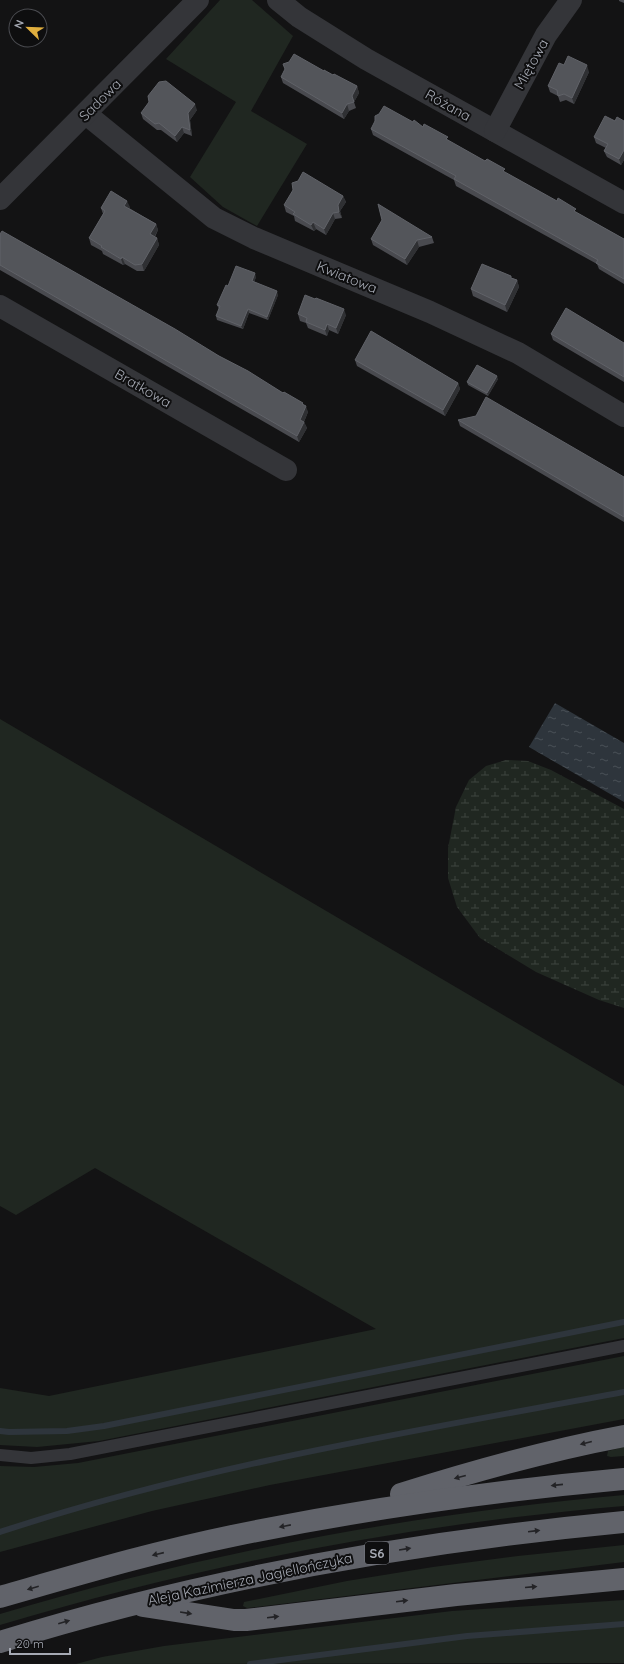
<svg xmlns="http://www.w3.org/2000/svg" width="624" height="1664" font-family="Quicksand,sans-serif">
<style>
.green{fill:#202721}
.wetland{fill:url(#wetland-marsh)}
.water{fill:url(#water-ripples)}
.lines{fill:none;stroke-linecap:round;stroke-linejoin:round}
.stream{stroke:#2e353c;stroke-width:6}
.service{stroke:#343539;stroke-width:12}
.minor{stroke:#343539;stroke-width:22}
.motorway{stroke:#61636a;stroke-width:22}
.wall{fill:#494a4f}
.shaded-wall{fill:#2f3033}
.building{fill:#53555a;stroke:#606268}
.oneway{fill:#232326}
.labels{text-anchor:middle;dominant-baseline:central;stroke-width:4;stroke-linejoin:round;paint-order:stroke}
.shield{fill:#0e0e0f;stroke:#787b82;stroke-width:1}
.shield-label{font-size:13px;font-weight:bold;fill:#a6aab4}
.street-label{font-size:14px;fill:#a6aab4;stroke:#0e0e0f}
</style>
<defs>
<pattern id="wetland-marsh" width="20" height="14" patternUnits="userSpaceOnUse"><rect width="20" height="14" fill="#202721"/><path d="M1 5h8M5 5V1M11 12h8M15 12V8" fill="none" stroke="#3d443f"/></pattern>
<pattern id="water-ripples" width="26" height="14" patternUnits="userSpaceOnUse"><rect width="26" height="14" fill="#2e353c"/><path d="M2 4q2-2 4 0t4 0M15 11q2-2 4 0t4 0" fill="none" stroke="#495056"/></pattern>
</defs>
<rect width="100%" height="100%" fill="#131314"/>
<g class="green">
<polygon points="220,0 252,0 293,36 251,111 307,144 257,226 223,207 190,177 236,102 166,59"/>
<polygon points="0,719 624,1086 624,1338 99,1441 37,1447 0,1445 0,1388 49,1396 376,1329 95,1168 16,1215 0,1206"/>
<polygon points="624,1356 624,1419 270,1485 152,1511 0,1552 0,1466 34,1467 78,1463"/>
<polygon points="624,1447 624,1456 611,1457 607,1456 608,1451"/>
<path d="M624,1495V1506C412,1524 204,1564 0,1625V1614C204,1553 412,1514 624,1495Z"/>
<polygon points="624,1545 624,1562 247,1608 243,1606 244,1602 347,1581 433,1567 518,1556"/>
<polygon points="624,1600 624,1663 76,1664 102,1657 164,1646 452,1611"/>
</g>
<polygon class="wetland" points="506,760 528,761 551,770 624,809 624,1008 599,1000 536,972 480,938 457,907 448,878 448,848 456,807 469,780 486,766"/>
<polygon class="water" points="555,703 624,743 624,802 529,747"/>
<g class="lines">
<g class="stream">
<polyline points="0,1431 9,1432 67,1431 104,1426 624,1322"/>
<path d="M0,1532C203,1465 415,1431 624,1392"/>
<polyline points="250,1664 467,1636 624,1624"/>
</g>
<polyline class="service" points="0,1455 31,1458 70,1454 624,1346"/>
<g class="minor">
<polyline points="278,0 299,17 366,59 624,203"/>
<polyline points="86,114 214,218 254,238 430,312 518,353 624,416"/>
<polyline points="495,131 546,35 571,0"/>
<polyline points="0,199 198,0"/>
<polyline points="0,306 286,470"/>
</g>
<g class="motorway">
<path d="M401,1494C474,1471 549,1450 624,1436"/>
<path d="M0,1597C77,1575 154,1552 232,1536C362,1509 492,1491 624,1479"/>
<polyline points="143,1606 234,1620 246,1620 456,1595 624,1579"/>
<path d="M0,1642C203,1579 412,1542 624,1522"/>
</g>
</g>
<g class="wall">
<polygon points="619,0 624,0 624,3 619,1"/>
<polygon points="564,65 589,72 574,104 566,100 560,102 558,96 550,92 548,86"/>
<polygon points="324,71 357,86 359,93 354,102 356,108 349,111 344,119 283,83 281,77"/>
<polygon points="197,110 190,120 192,136 184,133 177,142 161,130 157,130 143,119 141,113"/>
<polygon points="615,121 624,121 624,160 621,165 607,157 604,151 606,148 596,143 594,137"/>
<polygon points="413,122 423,127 624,239 624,284 599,269 597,264 456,186 454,180 373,135 371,129"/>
<polygon points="343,196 346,202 340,211 342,218 335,219 326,235 316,229 314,231 295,221 294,216 286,212 284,205"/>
<polygon points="130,207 129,208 156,224 158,230 155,237 157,238 159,245 144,271 137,271 125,264 123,265 103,254 102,251 91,245 89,238 103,214 101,208"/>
<polygon points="0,234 219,356 304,405 308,412 304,422 307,428 299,442 0,270"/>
<polygon points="432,237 434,243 419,247 407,265 373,245 371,239"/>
<polygon points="256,277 254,282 278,295 268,320 249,313 243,329 217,320 216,316 219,309 217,305 228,286"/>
<polygon points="512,278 517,280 519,287 507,312 473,296 471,289"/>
<polygon points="298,314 346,315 338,334 329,330 327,336 308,328 306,323 300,321"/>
<polygon points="551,334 624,343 624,382 553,340"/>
<polygon points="355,360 458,383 460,389 445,416 357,366"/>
<polygon points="498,379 488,396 468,385 467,382"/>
<polygon points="458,420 624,477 624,522 460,426"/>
</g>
<g class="shaded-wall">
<polygon points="587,65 589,72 574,104 572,98"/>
<polygon points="357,86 359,93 354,102 356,108 352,96"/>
<polygon points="195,104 197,110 190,120 192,136 190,130 188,113"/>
<polygon points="347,104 349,111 344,119 342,113"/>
<polygon points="182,127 184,133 177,142 175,136"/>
<polygon points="624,150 624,160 621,165 619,159"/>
<polygon points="343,196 346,202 340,211 342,218 339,212 338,205"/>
<polygon points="127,201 130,207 126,212 124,206"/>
<polygon points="333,213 335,219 326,235 324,229"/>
<polygon points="313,222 316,229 314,231 311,225"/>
<polygon points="156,224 158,230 152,241 150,234"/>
<polygon points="157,238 159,245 144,271 142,264"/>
<polygon points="417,240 419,247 407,265 405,259"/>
<polygon points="122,257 125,264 123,265 121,259"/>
<polygon points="255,273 256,277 253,285 252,281"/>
<polygon points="517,280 519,287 507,312 505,305"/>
<polygon points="277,291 278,295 268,320 267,317"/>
<polygon points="248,309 249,313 243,329 241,326"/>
<polygon points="344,309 346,315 338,334 336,328"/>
<polygon points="327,324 329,330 327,336 325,330"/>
<polygon points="497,376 498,379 488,396 487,393"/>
<polygon points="458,383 460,389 445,416 443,410"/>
<polygon points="303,403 305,408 306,406 308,412 303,424 304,422 307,428 299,442 297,436 300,420 302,404"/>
</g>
<g class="building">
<polygon points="294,54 324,71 324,70 333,75 334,74 357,86 352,96 354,102 347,104 342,113 281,77 285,69 283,64 289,62"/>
<polygon points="568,56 587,65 572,98 564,94 558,96 557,90 548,86 559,63 564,65"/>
<polygon points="166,81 195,104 188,113 190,130 182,127 175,136 159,123 155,124 141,113 149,102 148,96 159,82"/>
<polygon points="384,106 413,122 414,120 423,127 424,124 448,137 446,139 485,161 487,159 505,169 503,171 557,201 558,198 576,209 574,211 624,239 624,279 596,263 598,260 454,179 456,176 371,129 375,121 375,116 379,114"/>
<polygon points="605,116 615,121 617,117 624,121 624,150 619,159 604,151 608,144 594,137"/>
<polygon points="303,172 343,196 338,205 339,212 333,213 324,229 313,222 311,225 293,214 295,212 284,205 293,190 292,183 298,181"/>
<polygon points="111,191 127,201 124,206 156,224 150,234 157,238 142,264 135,265 122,257 121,259 101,247 102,246 89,238 105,211 101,208"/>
<polygon points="378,204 432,237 417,240 405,259 371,239 382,220"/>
<polygon points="2,231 175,329 219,356 248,371 283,393 284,392 303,403 302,404 306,406 300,420 304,422 297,436 0,265 0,234"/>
<polygon points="482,264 511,276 511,278 517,280 505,305 471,289"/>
<polygon points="236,266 255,273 252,281 277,291 267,317 248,309 241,326 216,316 220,306 217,305 226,285 228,286"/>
<polygon points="305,295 315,299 316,298 344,309 336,328 327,324 325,330 306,322 307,318 298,314"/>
<polygon points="566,308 624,343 624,377 551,334"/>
<polygon points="371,331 458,383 443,410 355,360"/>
<polygon points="477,365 497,376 487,393 467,382"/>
<polygon points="486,397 624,477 624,517 458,420 476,416"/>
</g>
<defs><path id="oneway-solid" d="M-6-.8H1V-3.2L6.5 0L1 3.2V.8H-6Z"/></defs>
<g class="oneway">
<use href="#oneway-solid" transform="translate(586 1443) rotate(166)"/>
<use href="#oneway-solid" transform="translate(460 1477) rotate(165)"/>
<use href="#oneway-solid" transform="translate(557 1485) rotate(174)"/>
<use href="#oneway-solid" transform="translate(285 1526) rotate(169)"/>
<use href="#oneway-solid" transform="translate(534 1531) rotate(-7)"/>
<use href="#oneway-solid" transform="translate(405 1549) rotate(-9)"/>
<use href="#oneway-solid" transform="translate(158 1554) rotate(167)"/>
<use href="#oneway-solid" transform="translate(531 1587) rotate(-5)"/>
<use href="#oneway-solid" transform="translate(33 1588) rotate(164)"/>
<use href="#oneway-solid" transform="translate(402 1601) rotate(-7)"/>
<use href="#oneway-solid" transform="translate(186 1613) rotate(9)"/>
<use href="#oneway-solid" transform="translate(273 1617) rotate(-7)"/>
<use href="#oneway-solid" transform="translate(64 1622) rotate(-16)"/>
</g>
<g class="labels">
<rect class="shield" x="365" y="1542" width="24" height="22" rx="3"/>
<g class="shield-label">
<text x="377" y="1553">S6</text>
</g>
<g class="street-label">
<text transform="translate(531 64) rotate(-61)">Miętowa</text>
<text transform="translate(100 100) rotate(-45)">Sadowa</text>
<text transform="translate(448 105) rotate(29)">Różana</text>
<text transform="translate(347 277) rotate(22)">Kwiatowa</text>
<text transform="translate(143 388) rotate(30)">Bratkowa</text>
<text transform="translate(250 1579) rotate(-12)">Aleja Kazimierza Jagiellończyka</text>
</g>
</g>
<g transform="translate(28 28) rotate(293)"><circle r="19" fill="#0e0e0f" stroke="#4b4c51"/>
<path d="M0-3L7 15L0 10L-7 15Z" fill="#e1af3e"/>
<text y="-6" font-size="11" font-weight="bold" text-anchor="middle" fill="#a6aab4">N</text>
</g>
<path d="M10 1648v6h60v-6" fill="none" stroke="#a6aab4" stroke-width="2"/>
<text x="16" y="1648" font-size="12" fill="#a6aab4" stroke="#0e0e0f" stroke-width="3" paint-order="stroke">20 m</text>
</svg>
